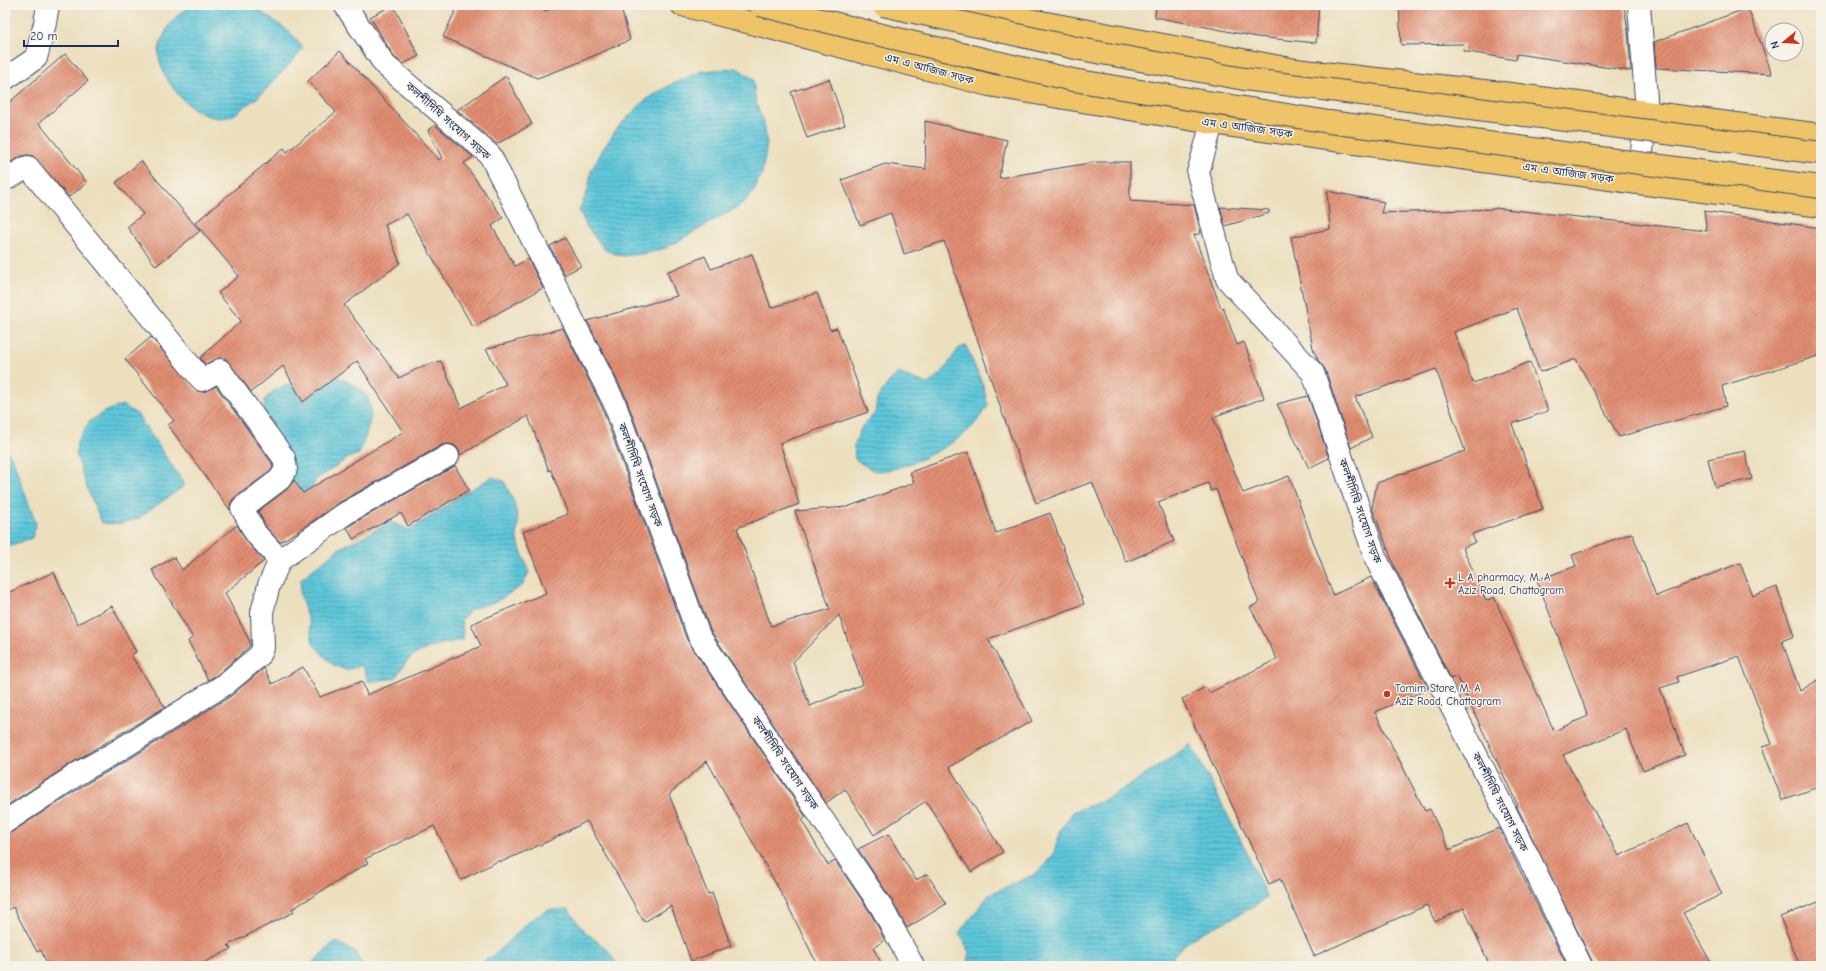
<svg xmlns="http://www.w3.org/2000/svg" width="1826" height="971" font-family="'Comic Neue','Noto Sans Bengali',sans-serif">
<style>
.water{fill:url(#water-rules);stroke:#3c7b9c}
.building{fill:url(#building-hatch);fill-rule:evenodd}
.lines{fill:none;stroke-linecap:round;stroke-linejoin:round}
.street-casing{stroke:#3a496c;stroke-width:24}
.primary-casing{stroke:#3a496c;stroke-width:24}
.street{stroke:#fff;stroke-width:22}
.primary{stroke:#efc469;stroke-width:22}
.highway-bridge-casing{stroke:#3a496c;stroke-width:24;stroke-linecap:butt}
.highway-bridge{stroke:#efc469;stroke-width:22}
.poi-dot{fill:#c8321e;stroke:#f7f3e8;stroke-width:1.5}
.labels{text-anchor:middle;dominant-baseline:central;stroke-width:3;stroke-linejoin:round;paint-order:stroke}
.street-label{font-size:11px;fill:#1b2f5e;stroke:#f7f3e8}
.poi-label{font-size:11px;fill:#1b2f5e;stroke:#f7f3e8;text-anchor:start}
</style>
<defs>
<pattern id="water-rules" width="6" height="5" patternUnits="userSpaceOnUse"><rect width="6" height="5" fill="#5ec7da"/><path d="M0 2.5h6" fill="none" stroke="#4da2b4"/></pattern>
<pattern id="building-hatch" width="6" height="6" patternUnits="userSpaceOnUse"><rect width="6" height="6" fill="#e18d71"/><path d="M-1 1l2-2M0 6l6-6M5 7l2-2" fill="none" stroke="#b67460"/></pattern>
</defs>
<rect width="100%" height="100%" fill="#f7f3e8"/>
<filter id="ink" filterUnits="userSpaceOnUse"><feTurbulence type="fractalNoise" baseFrequency=".025" numOctaves="2"/><feDisplacementMap in="SourceGraphic" scale="8" xChannelSelector="R" yChannelSelector="G"/><feConvolveMatrix kernelMatrix="1 2 1 2 8 2 1 2 1" color-interpolation-filters="sRGB"/></filter>
<filter id="wash" filterUnits="userSpaceOnUse"><feTurbulence type="fractalNoise" baseFrequency=".012" numOctaves="4" result="noise"/><feDisplacementMap in="SourceGraphic" scale="16" xChannelSelector="R" yChannelSelector="G"/><feGaussianBlur stdDeviation="0.9" result="paint"/><feColorMatrix in="noise" values="0 0 0 0 0 0 0 0 0 0 0 0 0 0 0 0 0 1.4 0 .05"/><feComposite in="paint" operator="in"/></filter>
<g filter="url(#wash)">
<rect width="100%" height="100%" fill="#ecdfbe"/>
<g class="water">
<path d="M195,5H248L263,13L290,32L303,48C298,56 292,61 286,68C271,84 262,96 244,107C240,110 236,114 231,116C200,127 163,86 159,57C157,44 169,23 179,14C183,10 190,8 195,5Z"/>
<polygon points="737,68 753,79 756,103 764,123 767,144 762,173 753,192 743,204 666,248 648,253 622,256 605,250 587,227 579,210 588,190 591,171 603,149 619,126 644,101 670,85 702,71"/>
<path d="M966,346L983,385L988,406C983,412 978,420 973,426C957,444 902,472 876,471C870,470 861,463 855,459L854,445L862,426L875,413L877,399L888,383L898,373L928,384L944,370L959,348Z"/>
<path d="M334,376C381,393 375,412 359,454L348,458L315,480L312,491L304,497L295,493L264,413L265,399L276,389L304,380Z"/>
<polygon points="122,405 137,414 185,485 139,518 119,524 102,523 88,491 76,454 77,442 89,422 104,412"/>
<polygon points="5,448 13,460 36,524 32,538 5,547"/>
<path d="M492,477L504,481L514,502L518,520L517,539L529,572L523,585L497,601L472,609L461,620L464,640C446,642 419,648 406,662C402,667 399,673 395,678L369,682L362,665L346,670L333,665L313,644L309,623L300,594L301,579L338,549L391,522L409,530L465,493Z"/>
<path d="M1191,744L1245,849L1267,898C1256,904 1246,911 1235,917C1211,929 1192,934 1173,956L1178,966H967L970,953L959,933L990,894L1036,874L1053,855L1061,830L1073,812L1100,802L1132,784Z"/>
<polygon points="568,909 584,931 607,949 618,966 476,966 494,955 532,919 548,910"/>
<polygon points="335,941 355,952 363,966 309,966"/>
</g>
<g id="blocks">
<g class="building">
<polygon points="393,5 419,56 403,64 394,57 370,17"/>
<polygon points="458,5 543,5 545,11 567,5 620,5 630,40 570,66 537,78 443,37"/>
<polygon points="1156,5 1319,5 1316,43 1257,37 1155,17"/>
<polygon points="1399,5 1624,5 1628,31 1631,71 1517,54 1516,60 1463,51 1464,44 1401,45"/>
<polygon points="1748,8 1772,74 1656,68 1654,42"/>
<polygon points="340,51 439,160 442,158 428,130 435,125 473,157 464,163 503,218 492,226 515,266 528,259 543,288 473,327 407,214 385,225 400,263 344,305 399,378 423,366 441,361 461,408 506,384 486,349 563,328 602,407 687,640 806,817 802,821 828,865 835,861 870,912 885,940 873,948 883,966 818,966 785,900 707,761 669,794 708,894 712,893 731,946 691,961 671,906 644,922 587,821 551,840 501,862 500,860 461,880 434,826 365,859 368,863 292,909 294,912 228,945 231,949 197,966 48,966 41,950 37,952 13,907 5,912 5,834 12,832 89,782 123,763 231,696 264,668 272,684 303,667 320,697 362,681 367,695 481,646 471,624 546,593 523,532 568,514 551,470 549,471 528,416 460,455 459,450 454,445 448,444 442,445 340,502 300,530 280,542 266,527 258,511 288,489 294,480 303,493 403,432 357,361 303,402 283,366 251,392 226,359 219,358 205,364 200,358 241,321 218,293 239,276 195,223 284,148 287,152 336,112 308,81"/>
<polygon points="65,54 88,81 39,123 87,183 69,197 33,156 28,155 22,156 11,162 5,155 5,106"/>
<polygon points="506,76 532,124 497,144 457,110"/>
<polygon points="829,79 845,125 807,138 791,92"/>
<polygon points="925,121 1007,140 999,178 1096,162 1130,162 1130,201 1194,205 1201,233 1194,235 1221,308 1223,307 1237,345 1244,342 1264,398 1213,417 1243,493 1289,476 1333,595 1371,577 1428,689 1375,712 1425,811 1430,809 1449,850 1499,828 1567,966 1490,966 1464,908 1435,922 1427,905 1314,956 1280,879 1269,884 1182,699 1206,687 1209,693 1277,659 1250,607 1259,603 1216,489 1211,491 1208,483 1158,502 1174,541 1126,562 1092,482 1036,503 1003,415 944,241 904,254 891,213 860,225 842,180 885,164 926,169"/>
<polygon points="141,161 200,231 156,266 127,227 143,214 116,183"/>
<polygon points="1327,191 1384,202 1381,213 1495,209 1495,208 1707,231 1704,211 1821,228 1821,355 1722,386 1726,406 1619,437 1576,359 1540,372 1517,308 1454,332 1473,383 1530,362 1548,411 1512,424 1543,509 1472,534 1475,542 1463,548 1486,601 1494,597 1554,731 1588,716 1537,580 1576,566 1572,555 1632,533 1656,596 1740,563 1753,596 1777,587 1794,636 1782,641 1800,691 1821,678 1821,786 1782,800 1762,747 1772,744 1739,656 1677,677 1679,682 1660,688 1685,755 1643,771 1626,729 1563,755 1619,856 1688,823 1722,894 1683,913 1713,966 1593,966 1592,961 1516,805 1517,804 1457,676 1451,679 1394,566 1372,507 1377,483 1465,451 1436,369 1355,397 1372,437 1351,448 1325,369 1318,360 1313,348 1291,237 1330,229"/>
<polygon points="1220,207 1269,210 1269,213 1225,226"/>
<polygon points="565,238 581,266 564,275 550,246"/>
<path d="M752,254L771,308L817,293L830,330L837,328L868,412L780,443L799,504L737,528L771,626L830,609L795,511L847,507L914,483L910,472L968,452L996,533L1050,513L1084,604L988,639L1032,721L949,767L1003,852L971,872L926,801L874,835L845,789L826,803L710,630L626,398L587,321L677,296L667,272L705,256L711,269ZM839,615L863,684L810,706L793,662Z"/>
<polygon points="151,337 197,391 203,392 216,386 272,463 273,467 271,471 234,498 231,503 230,510 168,425 174,421 125,359"/>
<polygon points="1308,396 1329,458 1309,468 1277,404"/>
<polygon points="1745,451 1752,479 1715,487 1708,459"/>
<polygon points="455,466 469,490 408,526 401,513 353,539 347,527"/>
<polygon points="237,525 247,542 264,561 225,593 250,642 250,646 217,675 208,680 188,641 193,638 152,570 174,557 182,570"/>
<polygon points="54,572 77,624 112,606 136,652 131,655 165,707 75,761 5,807 5,594"/>
<polygon points="888,834 916,880 927,874 946,904 907,928 891,899 858,849"/>
<polygon points="1821,901 1821,966 1800,966 1780,917"/>
</g>
</g>
</g>
<g filter="url(#ink)">
<use href="#blocks" fill-opacity="0" stroke="#3a496c" stroke-width="1"/>
<g class="lines">
<defs>
<g id="street">
<polyline points="345,5 385,65 490,155 614,402 699,636 881,906 913,966"/>
<polyline points="5,79 36,58 45,23 48,5"/>
<polyline points="1212,123 1198,173 1227,279 1313,373 1376,559 1531,862 1581,966"/>
<polyline points="5,173 8,178 28,167 202,380 220,370 284,458 286,469 280,479 242,508 256,534 280,560"/>
<polyline points="1638,182 1647,112 1639,5"/>
<polyline points="5,822 82,771 116,752 224,685 260,655 263,648 262,612 269,585 280,560 346,513 448,456"/>
</g>
<g id="primary">
<polyline points="682,5 989,85 1212,123 1638,183 1821,206"/>
<polyline points="958,5 1008,16 1296,70 1511,94 1821,135"/>
</g>
</defs>
<use href="#street" class="street-casing"/>
<use href="#primary" class="primary-casing"/>
<use href="#street" class="street"/>
<use href="#primary" class="primary"/>
<defs>
<g id="highway-bridge">
<polyline points="760,5 910,42 1073,80 1329,122 1821,187"/>
<polyline points="883,5 1080,49 1244,79 1821,153"/>
</g>
</defs>
<use href="#highway-bridge" class="highway-bridge-casing"/>
<use href="#highway-bridge" class="highway-bridge"/>
</g>
</g>
<g class="poi-dot">
<path d="M1448 577h4v4h4v4h-4v4h-4v-4h-4v-4h4z"/>
<circle cx="1387" cy="694" r="4"/>
</g>
<g class="labels">
<g class="street-label">
<text transform="translate(929 69) rotate(15)">এম এ আজিজ সড়ক</text>
<text transform="translate(448 121) rotate(42)">কলশীদিঘি সংযোগ সড়ক</text>
<text transform="translate(1247 128) rotate(8)">এম এ আজিজ সড়ক</text>
<text transform="translate(1568 173) rotate(8)">এম এ আজিজ সড়ক</text>
<text transform="translate(640 475) rotate(70)">কলশীদিঘি সংযোগ সড়ক</text>
<text transform="translate(1360 511) rotate(71)">কলশীদিঘি সংযোগ সড়ক</text>
<text transform="translate(785 763) rotate(56)">কলশীদিঘি সংযোগ সড়ক</text>
<text transform="translate(1500 802) rotate(63)">কলশীদিঘি সংযোগ সড়ক</text>
</g>
<g class="poi-label">
<text x="1458" y="577">L A pharmacy, M. A<tspan x="1458" dy="13">Aziz Road, Chattogram</tspan></text>
<text x="1395" y="688">Tamim Store, M. A<tspan x="1395" dy="13">Aziz Road, Chattogram</tspan></text>
</g>
</g>
<rect width="1826" height="971" fill="none" stroke="#f7f3e8" stroke-width="20"/>
<g transform="translate(1784 42) rotate(252)"><circle r="19" fill="#f7f3e8" stroke="#9fa5b1"/>
<path d="M0-3L7 15L0 10L-7 15Z" fill="#c8321e"/>
<text y="-6" font-size="11" font-weight="bold" text-anchor="middle" fill="#1b2f5e">N</text>
</g>
<path d="M24 40v6h94v-6" fill="none" stroke="#1b2f5e" stroke-width="2"/>
<text x="30" y="40" font-size="12" fill="#1b2f5e" stroke="#f7f3e8" stroke-width="3" paint-order="stroke">20 m</text>
</svg>
